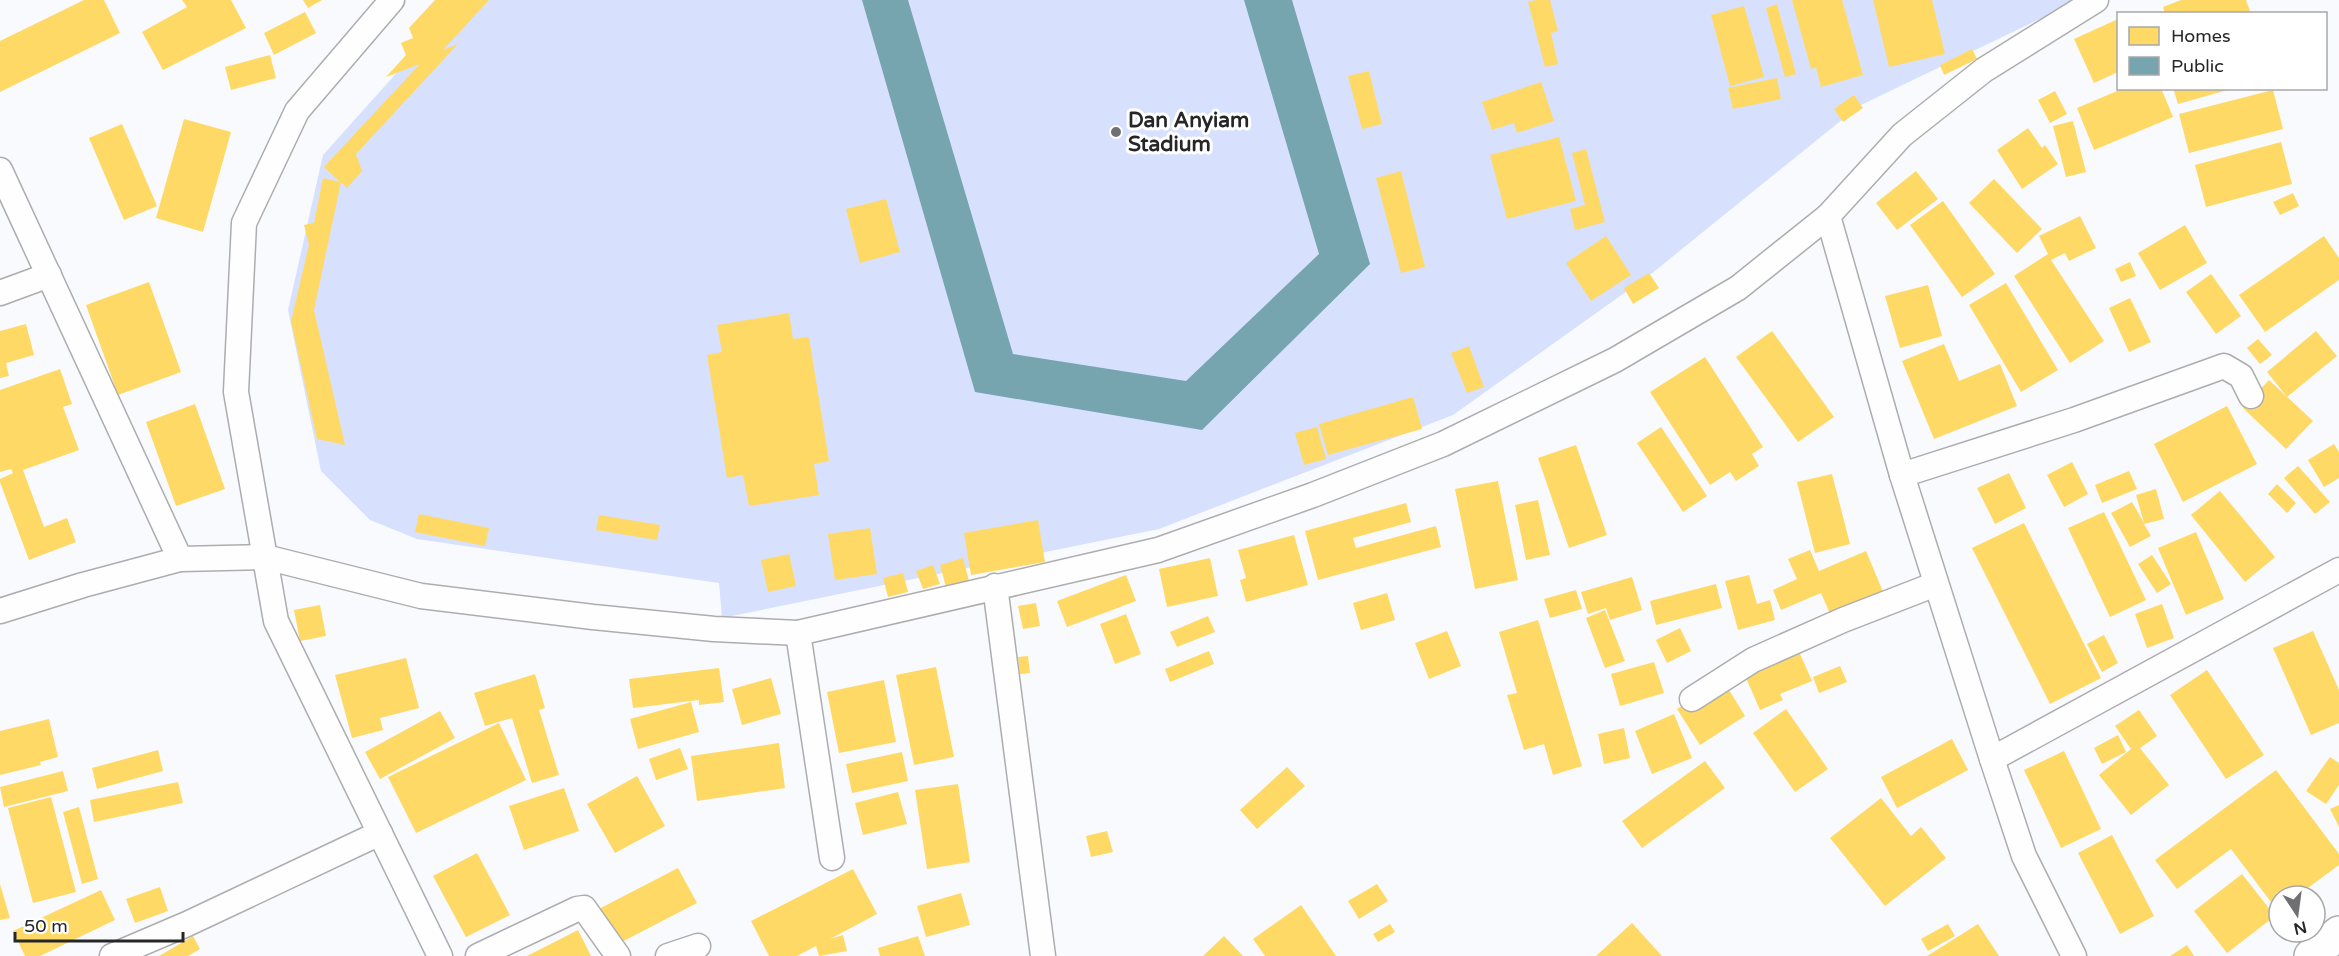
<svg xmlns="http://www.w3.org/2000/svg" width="2339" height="956" font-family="'Varela Round',sans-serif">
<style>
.green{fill:#d7e1fe}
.homes{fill:#ffd966}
.public{fill:#76a5af}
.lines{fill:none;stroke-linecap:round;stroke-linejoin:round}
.street-casing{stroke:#adadaf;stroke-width:27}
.secondary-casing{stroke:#adadaf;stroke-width:36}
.street{stroke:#fefeff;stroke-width:24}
.secondary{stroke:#fefeff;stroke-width:33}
.poi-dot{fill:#707073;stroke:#fff;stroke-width:2}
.labels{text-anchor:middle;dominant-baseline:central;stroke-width:6;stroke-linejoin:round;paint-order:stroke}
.poi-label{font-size:21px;font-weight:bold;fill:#262628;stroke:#fff;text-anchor:start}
</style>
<rect width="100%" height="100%" fill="#f9fafd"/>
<polygon class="green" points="462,0 2079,0 1859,106 1651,274 1453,415 1159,529 722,618 719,583 417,539 370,520 321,471 288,310 323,155"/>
<g class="homes">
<polygon points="84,0 104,0 120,33 0,92 0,41"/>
<polygon points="182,0 231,0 246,28 163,70 142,32 187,7"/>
<polygon points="303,0 322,0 308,8"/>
<polygon points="435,0 489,0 443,50 458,44 356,154 362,171 347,188 341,182 314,310 345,445 317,439 291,321 309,245 304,225 314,223 323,178 340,182 324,167 420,64 386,77 406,55 401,43 413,38 409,28"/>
<polygon points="1536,0 1550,0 1558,31 1551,33 1558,64 1545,67 1528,2"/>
<polygon points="1792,0 1842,0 1863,75 1821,87 1816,67 1811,69"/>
<polygon points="1873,0 1932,0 1945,54 1889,67"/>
<polygon points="2181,0 2246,0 2251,14 2165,14 2163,7"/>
<polygon points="1777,4 1796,74 1785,77 1766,8"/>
<polygon points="1744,6 1764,77 1730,86 1711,15"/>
<polygon points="305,12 316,33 274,55 264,33"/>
<polygon points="2118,19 2118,72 2094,83 2074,39"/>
<polygon points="1972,49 1977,59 1944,75 1940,65"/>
<polygon points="270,55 276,78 231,90 225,67"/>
<polygon points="1369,71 1382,124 1362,129 1348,76"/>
<polygon points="1777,78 1781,99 1733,109 1728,88"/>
<polygon points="1541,82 1554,121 1517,133 1514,123 1492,130 1482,102"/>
<polygon points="2124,88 2161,88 2173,117 2094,150 2077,108"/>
<polygon points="2173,88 2231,88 2231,89 2178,104"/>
<polygon points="2273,90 2283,129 2189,153 2179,114"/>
<polygon points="2055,91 2067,114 2050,123 2038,100"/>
<polygon points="1854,95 1863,108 1843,122 1834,109"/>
<polygon points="184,119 231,132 203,232 156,218"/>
<polygon points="2073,121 2086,172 2066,177 2053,126"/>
<polygon points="122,124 157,206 124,220 89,138"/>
<polygon points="2028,128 2042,148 2045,145 2058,164 2022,189 1997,150"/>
<polygon points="1559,137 1576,201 1507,219 1490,155"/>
<polygon points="2281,142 2292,184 2206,207 2195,165"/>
<polygon points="1586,149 1605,222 1575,230 1570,209 1585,205 1572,153"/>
<polygon points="1401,171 1425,267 1401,273 1376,178"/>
<polygon points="1916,171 1938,199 1897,230 1876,203"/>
<polygon points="1994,179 2042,229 2017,253 1969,203"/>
<polygon points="2293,193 2299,206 2280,215 2273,202"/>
<polygon points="886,199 900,252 860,263 846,209"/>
<polygon points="1943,201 1995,274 1962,297 1910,225"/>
<polygon points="2080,216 2096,248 2069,261 2065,253 2051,260 2104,341 2070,363 2014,276 2048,254 2039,236"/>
<polygon points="2185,225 2207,263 2160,290 2138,253"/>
<polygon points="1606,236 1631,275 1591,301 1566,263"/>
<polygon points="2324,236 2339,258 2339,280 2265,332 2239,295"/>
<polygon points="2130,262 2136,276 2121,282 2115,269"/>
<polygon points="1649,273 1659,288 1633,304 1624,288"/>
<polygon points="2211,274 2241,316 2216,334 2186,292"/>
<polygon points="149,282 181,372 118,395 86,305"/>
<polygon points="2006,283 2058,370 2021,392 1969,305"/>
<polygon points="1928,285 1942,336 1900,348 1885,296"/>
<polygon points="2130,298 2151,342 2129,352 2109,308"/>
<polygon points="789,313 793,339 809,337 829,461 814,464 819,495 749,506 743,475 727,478 707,355 722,352 717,325"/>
<polygon points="26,324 34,355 6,363 9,376 0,378 0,331"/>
<polygon points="1772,331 1834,417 1798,442 1736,357"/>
<polygon points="2316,331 2337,356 2287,397 2267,372"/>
<polygon points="2258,339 2272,355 2260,364 2247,348"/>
<polygon points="1944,344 1959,381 2000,364 2017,406 1934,439 1902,361"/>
<polygon points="1469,346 1484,387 1467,393 1451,353"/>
<polygon points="1705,357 1763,447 1752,454 1759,466 1736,481 1730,472 1710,485 1650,392"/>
<polygon points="60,369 72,404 63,407 79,450 23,470 44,527 67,518 76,542 29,560 0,482 0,479 13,473 11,469 0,472 0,390"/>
<polygon points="2269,380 2313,421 2286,449 2243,408"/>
<polygon points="1413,397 1422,429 1328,455 1319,424"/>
<polygon points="195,404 225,489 176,506 146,422"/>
<polygon points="2227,406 2257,464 2183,502 2154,444"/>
<polygon points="1317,427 1326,459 1304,465 1295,433"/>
<polygon points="1661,427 1707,496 1683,512 1637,443"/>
<polygon points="2334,444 2339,452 2339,478 2324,487 2308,460"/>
<polygon points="1576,445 1607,535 1569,548 1538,458"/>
<polygon points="2072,462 2088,494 2064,507 2047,475"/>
<polygon points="2298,466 2330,502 2315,514 2284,478"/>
<polygon points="2129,471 2137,489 2102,503 2095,485"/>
<polygon points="2009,473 2026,508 1995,524 1977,488"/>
<polygon points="1832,474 1850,544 1815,553 1797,482"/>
<polygon points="1498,481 1518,580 1475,589 1455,489"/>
<polygon points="2277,484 2296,503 2287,513 2268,494"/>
<polygon points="2156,489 2164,519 2144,524 2151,536 2130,547 2111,513 2132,502 2144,523 2136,495"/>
<polygon points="2220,491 2275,557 2245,582 2191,515"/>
<polygon points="1538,500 1550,555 1526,560 1515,505"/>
<polygon points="1406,503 1411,522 1353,538 1356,548 1436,526 1441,547 1318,580 1305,531"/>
<polygon points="2104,512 2146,600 2110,617 2068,528"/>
<polygon points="419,514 489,528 485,546 415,532"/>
<polygon points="599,515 660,525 657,540 596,530"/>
<polygon points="1038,520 1045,562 971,575 964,533"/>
<polygon points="2024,523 2101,678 2050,704 1972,548"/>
<polygon points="870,528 877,574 835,580 828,534"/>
<polygon points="2196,532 2224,599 2186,615 2158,548"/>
<polygon points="1294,535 1308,585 1246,602 1240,580 1246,578 1238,550"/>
<polygon points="1810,550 1819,571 1866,551 1884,594 1831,616 1821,593 1781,610 1773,590 1797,579 1788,559"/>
<polygon points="789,554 796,586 768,592 761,560"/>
<polygon points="2152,555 2171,584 2157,593 2138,564"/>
<polygon points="963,558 969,581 946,587 940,565"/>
<polygon points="1210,558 1218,596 1167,607 1159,569"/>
<polygon points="933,565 940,584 923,589 916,571"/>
<polygon points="903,573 908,592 888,597 883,578"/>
<polygon points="1126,575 1136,601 1067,627 1057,601"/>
<polygon points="1749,575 1757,604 1770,600 1775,620 1738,630 1725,581"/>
<polygon points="1632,577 1642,610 1610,620 1606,608 1588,614 1581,592"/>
<polygon points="1716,584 1722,608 1656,625 1650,601"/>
<polygon points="1576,590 1582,609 1550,618 1544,599"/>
<polygon points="1387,593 1395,620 1361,630 1353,603"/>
<polygon points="1036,603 1040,626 1023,629 1018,606"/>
<polygon points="2162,604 2174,638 2147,648 2135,614"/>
<polygon points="320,605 326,636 300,641 294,610"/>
<polygon points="1605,610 1625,661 1605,668 1586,618"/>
<polygon points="1126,614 1141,654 1115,664 1100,624"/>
<polygon points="1208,616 1215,632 1177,647 1170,632"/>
<polygon points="1538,620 1582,766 1553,775 1544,744 1524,750 1507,695 1517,693 1499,632"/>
<polygon points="1680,628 1691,651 1667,663 1656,640"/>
<polygon points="1447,631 1461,666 1429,679 1415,643"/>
<polygon points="2313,631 2339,690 2339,723 2311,735 2273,648"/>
<polygon points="2104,635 2118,663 2102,672 2087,644"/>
<polygon points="1797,647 1812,681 1780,694 1783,700 1760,710 1743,671"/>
<polygon points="1209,651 1214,664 1170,682 1165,669"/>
<polygon points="1028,656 1030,673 1020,674 1018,657"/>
<polygon points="406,658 419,708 380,718 383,730 352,738 335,675"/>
<polygon points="1654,662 1664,693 1620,706 1611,674"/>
<polygon points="1840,666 1847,682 1819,693 1813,677"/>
<polygon points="936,667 954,757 914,765 896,675"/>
<polygon points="719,668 724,702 699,705 699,700 633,708 629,679"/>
<polygon points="2207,670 2264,755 2226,779 2170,695"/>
<polygon points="535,674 545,708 539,710 559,775 532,783 512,718 485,726 474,693"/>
<polygon points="771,678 781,714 742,725 732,689"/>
<polygon points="884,680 896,742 839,753 827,692"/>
<polygon points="1723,680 1745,716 1700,745 1677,709"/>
<polygon points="691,702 699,732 638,749 630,719"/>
<polygon points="1786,709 1828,769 1795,792 1753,733"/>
<polygon points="2139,710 2157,736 2140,748 2169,785 2131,815 2099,775 2131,749 2115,726"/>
<polygon points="440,711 455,738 380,779 365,752"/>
<polygon points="1674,714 1692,758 1652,774 1635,731"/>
<polygon points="49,719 58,757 40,762 41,765 0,775 0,731"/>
<polygon points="499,723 526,780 416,833 388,777"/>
<polygon points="1624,728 1630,758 1604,764 1598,734"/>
<polygon points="2118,735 2126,752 2102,764 2094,748"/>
<polygon points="1952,739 1968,770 1897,808 1881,777"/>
<polygon points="779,743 785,788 697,801 691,756"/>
<polygon points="680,748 688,769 656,780 649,759"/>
<polygon points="158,750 163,771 97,789 92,768"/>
<polygon points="2064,751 2101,829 2061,848 2024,770"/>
<polygon points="902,752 908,781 852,793 846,764"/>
<polygon points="2330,757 2339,763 2339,785 2326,804 2306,791"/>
<polygon points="1705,761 1725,788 1642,848 1622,821"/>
<polygon points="1287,767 1305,786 1257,829 1240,810"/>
<polygon points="2276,770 2339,854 2339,865 2297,896 2279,896 2277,910 2231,849 2177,889 2155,860"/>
<polygon points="63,771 68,791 4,807 0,787"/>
<polygon points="637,776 665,826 615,853 587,804"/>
<polygon points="178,782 183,803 94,822 90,800"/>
<polygon points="958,784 970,862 927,869 915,790"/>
<polygon points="564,788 579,831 524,850 509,806"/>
<polygon points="898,792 907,824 863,835 855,803"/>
<polygon points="51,797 76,892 33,903 8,808"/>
<polygon points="1881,798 1911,836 1921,827 1946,858 1885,906 1830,838"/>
<polygon points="2339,805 2339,827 2330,809"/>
<polygon points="79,807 98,879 82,884 63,812"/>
<polygon points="1107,831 1113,852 1091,857 1086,836"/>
<polygon points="2112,835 2154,916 2120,934 2078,853"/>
<polygon points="477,853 510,915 466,937 433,876"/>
<polygon points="678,868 697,903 612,947 593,912"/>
<polygon points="853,869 877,914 830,939 843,935 847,951 819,956 816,946 797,956 769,956 751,921"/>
<polygon points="2242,874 2275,916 2227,953 2194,911"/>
<polygon points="0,884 10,918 0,920"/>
<polygon points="1377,884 1388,901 1359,919 1348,901"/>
<polygon points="160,887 168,911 135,923 126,899"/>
<polygon points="101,890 115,920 40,956 25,956 13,931"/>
<polygon points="961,893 970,925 926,937 917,906"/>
<polygon points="1301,905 1336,956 1265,956 1253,939"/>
<polygon points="1632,923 1662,956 1596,956"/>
<polygon points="1390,924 1395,932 1378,942 1373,934"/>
<polygon points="1948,924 1955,936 1928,951 1921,939"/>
<polygon points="1978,924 1999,956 1927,956"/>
<polygon points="578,930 591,956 527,956"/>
<polygon points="193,936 200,949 188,956 159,956"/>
<polygon points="918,936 925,956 880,956 878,948"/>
<polygon points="1224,936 1243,956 1203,956"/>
<polygon points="2187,945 2194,956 2170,956"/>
</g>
<polygon class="public" points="862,0 908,0 1013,354 1186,381 1319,254 1244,0 1292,0 1370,264 1202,430 975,392"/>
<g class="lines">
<defs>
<g id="street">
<polyline points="392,0 297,111 244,223 236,392 276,621 440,956"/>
<polyline points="0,170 180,559"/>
<polyline points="1828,216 1902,475 1992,759 2024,856 2074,956"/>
<polyline points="0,293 49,275"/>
<polyline points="1902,475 2074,420 2224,366 2241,376 2251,396"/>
<polyline points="995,586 1043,956"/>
<polyline points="0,611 83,585 180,559 265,557 421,596 593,617 714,629 798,633 1158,550 1313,495 1443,444 1615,360 1738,288 1828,216 1902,135 1984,70 2096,0"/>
<polyline points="798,633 832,858"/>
<polyline points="1692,699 1753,660 1843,620 1936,584"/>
<polyline points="1992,759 2339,570"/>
<polyline points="112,956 187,924 380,833"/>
<polyline points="478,956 577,909 584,908 618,956"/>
<polyline points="668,956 698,946"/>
</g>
<polyline id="secondary" points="2311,956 2339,933"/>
</defs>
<use href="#street" class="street-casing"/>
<use href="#secondary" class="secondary-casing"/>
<use href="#street" class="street"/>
<use href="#secondary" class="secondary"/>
</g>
<circle class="poi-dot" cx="1116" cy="132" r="6"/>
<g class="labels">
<g class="poi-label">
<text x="1128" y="120">Dan Anyiam<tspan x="1128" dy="24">Stadium</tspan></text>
</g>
</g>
<rect x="2117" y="12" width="210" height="78" fill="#ffffff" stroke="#a8a8a9" stroke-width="1.5"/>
<rect x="2129" y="27" width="30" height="18" fill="#ffd966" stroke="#a8a8a9" stroke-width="1.5"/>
<text x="2171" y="42" font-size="18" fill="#262628">Homes</text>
<rect x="2129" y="57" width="30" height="18" fill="#76a5af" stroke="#a8a8a9" stroke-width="1.5"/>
<text x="2171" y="72" font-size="18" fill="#262628">Public</text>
<g transform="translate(2297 914) rotate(167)"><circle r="28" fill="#ffffff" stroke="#a8a8a9" stroke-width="1.5"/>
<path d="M0-4.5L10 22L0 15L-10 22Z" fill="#707073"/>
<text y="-9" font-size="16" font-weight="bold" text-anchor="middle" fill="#262628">N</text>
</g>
<path d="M15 932v9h168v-9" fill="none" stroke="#262628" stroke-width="3"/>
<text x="24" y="932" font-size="18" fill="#262628" stroke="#ffffff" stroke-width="4.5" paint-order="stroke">50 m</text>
</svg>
